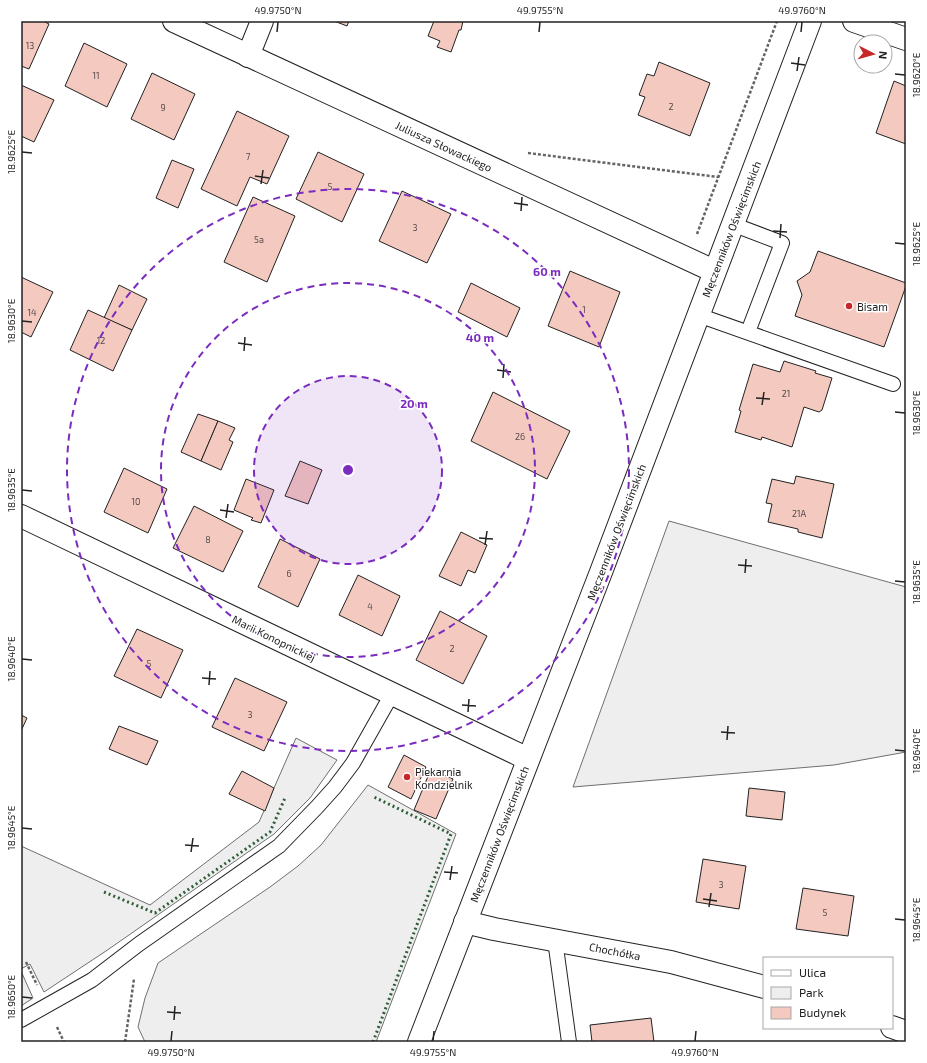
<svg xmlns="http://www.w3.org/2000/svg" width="927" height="1063" font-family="'Exo 2',sans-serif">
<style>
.green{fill:#eee;stroke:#6f6f6f}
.building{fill:#f3c9c0;stroke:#222}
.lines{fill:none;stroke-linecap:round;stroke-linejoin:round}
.service-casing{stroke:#222;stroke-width:16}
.minor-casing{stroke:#222;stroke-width:24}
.secondary-casing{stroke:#222;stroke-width:24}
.path{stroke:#646464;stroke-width:2.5;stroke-dasharray:3 2;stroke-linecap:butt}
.service{stroke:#fff;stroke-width:14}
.minor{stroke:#fff;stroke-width:22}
.secondary{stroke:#fff;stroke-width:22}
.hedge{stroke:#2f5e38;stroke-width:3;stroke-dasharray:2 3;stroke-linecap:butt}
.ticks{fill:none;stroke:#222;stroke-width:1.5}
.ring{fill:none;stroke:#7b2cbf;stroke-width:2;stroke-dasharray:7 5}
.poi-dot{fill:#c62828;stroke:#fff;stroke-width:1.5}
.labels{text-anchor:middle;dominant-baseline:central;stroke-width:3;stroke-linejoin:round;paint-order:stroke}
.number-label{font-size:9px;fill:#564c4a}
.street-label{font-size:11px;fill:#222;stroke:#fff}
.poi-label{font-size:11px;fill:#222;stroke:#fff;text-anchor:start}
.centre{fill:#7b2cbf;stroke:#fff;stroke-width:2}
.ring-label{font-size:12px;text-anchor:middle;font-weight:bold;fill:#7b2cbf;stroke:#fff;stroke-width:3;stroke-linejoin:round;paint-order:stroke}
.neatline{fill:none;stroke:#222;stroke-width:1.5}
.ticks-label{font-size:10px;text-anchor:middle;fill:#222}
</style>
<rect width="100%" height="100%" fill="#fff"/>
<g class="green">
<polygon points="669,521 906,587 906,752 834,765 573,787"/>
<polygon points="296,738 337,760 310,798 274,834 106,951 44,992 30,964 21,969 21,846 150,905 259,822"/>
<polygon points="368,785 456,834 376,1042 145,1042 138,1027 145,998 158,963 270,887 298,866 321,845"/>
<polygon points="21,971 33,998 21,1006"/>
</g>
<g class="building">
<polygon points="21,21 43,21 49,24 29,69 21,66"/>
<polygon points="334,21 349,21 347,26"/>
<polygon points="434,21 463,21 461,30 459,30 451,52 437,47 440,41 428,36"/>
<polygon points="84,43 127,64 107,107 65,86"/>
<polygon points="659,62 710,83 690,136 638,115 645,97 639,95 647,74 654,76"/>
<polygon points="152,73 195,94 174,140 131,119"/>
<polygon points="894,81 906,86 906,144 876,133"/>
<polygon points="21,85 54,100 34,142 21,136"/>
<polygon points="237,111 289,136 267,184 250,177 237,206 201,189"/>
<polygon points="318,152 364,174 342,222 296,199"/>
<polygon points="172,160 194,169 178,208 156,198"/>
<polygon points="402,191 451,214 427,263 379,241"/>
<polygon points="253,197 295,216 267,282 224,262"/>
<polygon points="818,251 906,283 906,286 884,347 795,316 802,295 797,281 810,272"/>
<polygon points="570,271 620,292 599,347 548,326"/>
<polygon points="21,277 53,292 31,337 21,332"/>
<polygon points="471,283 520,308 507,337 458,312"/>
<polygon points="119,285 147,299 132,330 104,318"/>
<polygon points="88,310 132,330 113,371 70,350"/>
<polygon points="784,361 816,371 815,373 832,378 822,410 819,412 804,407 792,447 762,437 761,440 735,432 741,411 739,410 753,364 780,372"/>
<polygon points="493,392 570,431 547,479 471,441"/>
<polygon points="198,414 218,421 201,461 181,452"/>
<polygon points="218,421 235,428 229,440 233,442 221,470 201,461"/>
<polygon points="300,461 322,470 308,504 285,496"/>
<polygon points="124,468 167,489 148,533 104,512"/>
<polygon points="796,476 834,484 822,538 798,532 798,529 768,522 772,504 766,503 772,479 794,484"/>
<polygon points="246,479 274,490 261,523 251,520 253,518 234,510"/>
<polygon points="194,506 243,531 223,572 173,548"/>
<polygon points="461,532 487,545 475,573 468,570 461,586 439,576"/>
<polygon points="280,539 320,559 298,607 258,587"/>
<polygon points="358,575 400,596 382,636 339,615"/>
<polygon points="440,611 487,636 463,684 416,660"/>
<polygon points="137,629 183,650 161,698 114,676"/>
<polygon points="235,678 287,702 264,751 212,727"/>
<polygon points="21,715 27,718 21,731"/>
<polygon points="119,726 158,741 147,765 109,749"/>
<polygon points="404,755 426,767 411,799 388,787"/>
<polygon points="431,769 453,779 436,819 414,810"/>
<polygon points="242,771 274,788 265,811 229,794"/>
<polygon points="749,788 785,792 782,820 746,816"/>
<polygon points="703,859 746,866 739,909 696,902"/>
<polygon points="803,888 854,896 848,936 796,929"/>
<polygon points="651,1018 654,1042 592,1042 590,1025"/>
</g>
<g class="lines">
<defs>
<g id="service">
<polyline points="732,224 782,243 748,332"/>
<polyline points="698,315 893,384"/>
<polyline points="555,940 569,1042"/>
<polyline points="21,1020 92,980 139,944 279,846 317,807 335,787 353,763 392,694"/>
</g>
<g id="minor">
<polyline points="174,21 714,271"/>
<polyline points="854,21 906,39"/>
<polyline points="248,56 262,21"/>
<polyline points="21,516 528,759"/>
<polyline points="465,922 494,929 671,962 764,987"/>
<polyline points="892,1027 906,1032"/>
</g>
<polyline id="secondary" points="419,1042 601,572 810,21"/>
</defs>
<use href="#service" class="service-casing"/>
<use href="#minor" class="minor-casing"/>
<use href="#secondary" class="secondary-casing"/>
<g class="path">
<polyline points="528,153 718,177"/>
<polyline points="697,234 777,21"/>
<polyline points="26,962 37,985"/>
<polyline points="57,1027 64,1042"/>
<polyline points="125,1042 134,979"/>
</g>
<use href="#service" class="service"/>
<use href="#minor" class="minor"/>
<use href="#secondary" class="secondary"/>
<g class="hedge">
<polyline points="104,892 155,913 270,832 285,798"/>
<polyline points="373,1042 451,834 374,797"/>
</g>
</g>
<path class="ticks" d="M277,32L278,22M539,32L540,22M801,32L802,22M791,63L805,65M797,71L799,57M895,74L905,75M22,152L32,153M255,176L269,178M261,184L263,170M514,203L528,205M521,211L522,197M773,231L787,232M780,238L781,224M895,243L905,244M22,321L32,322M238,343L252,345M244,351L245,337M497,370L511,372M503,378L504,364M756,398L770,399M762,405L764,392M895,412L905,413M22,490L32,491M220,510L234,512M226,518L228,504M479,538L493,539M485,545L487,531M738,565L752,566M745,573L746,559M895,581L905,582M22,659L32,660M202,678L216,679M209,685L210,671M462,705L476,706M468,712L469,699M721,732L735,733M727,740L728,726M895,750L905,751M22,828L32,829M185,845L199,846M191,852L193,838M444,872L458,873M450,880L452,866M703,899L717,901M709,907L711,893M895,919L905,920M22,997L32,998M167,1012L181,1013M174,1020L175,1006M171,1041L172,1031M433,1041L434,1031M695,1041L696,1031"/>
<circle cx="348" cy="470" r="94" fill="#7b2cbf" fill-opacity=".12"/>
<g class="ring">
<circle cx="348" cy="470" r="94"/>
<circle cx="348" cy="470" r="187"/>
<circle cx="348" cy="470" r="281"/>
</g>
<g class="poi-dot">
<circle cx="849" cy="306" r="4"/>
<circle cx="407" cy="777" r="4"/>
</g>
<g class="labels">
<g class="number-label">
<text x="30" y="45">13</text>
<text x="96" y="75">11</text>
<text x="671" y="106">2</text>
<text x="163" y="107">9</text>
<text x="248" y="156">7</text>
<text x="330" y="186">5</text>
<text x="415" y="227">3</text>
<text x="259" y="239">5a</text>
<text x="584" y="309">1</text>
<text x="32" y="312">14</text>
<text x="101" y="340">12</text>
<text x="786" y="393">21</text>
<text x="520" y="436">26</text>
<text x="136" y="501">10</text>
<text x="799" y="513">21A</text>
<text x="208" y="539">8</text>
<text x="289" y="573">6</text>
<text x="370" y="606">4</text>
<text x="452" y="648">2</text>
<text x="149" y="663">5</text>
<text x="250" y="714">3</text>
<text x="721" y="884">3</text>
<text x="825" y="912">5</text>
</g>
<g class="street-label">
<text transform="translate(444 146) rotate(25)">Juliusza Słowackiego</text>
<text transform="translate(731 229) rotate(-69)">Męczenników Oświęcimskich</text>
<text transform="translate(616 532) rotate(-69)">Męczenników Oświęcimskich</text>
<text transform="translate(274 638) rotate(26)">Marii Konopnickiej</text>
<text transform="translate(499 834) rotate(-69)">Męczenników Oświęcimskich</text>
<text transform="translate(615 951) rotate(11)">Chochółka</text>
</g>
<g class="poi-label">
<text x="857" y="306">Bisam</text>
<text x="415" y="771">Piekarnia<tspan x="415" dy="13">Kondzielnik</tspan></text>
</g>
</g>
<circle cx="348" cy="470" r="6" class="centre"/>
<g class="ring-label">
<text x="547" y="276">60 m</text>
<text x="480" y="342">40 m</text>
<text x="414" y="408">20 m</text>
</g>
<rect width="927" height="1063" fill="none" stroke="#ffffff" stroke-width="44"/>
<rect x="763" y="957" width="130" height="72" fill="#ffffff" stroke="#a7a7a7"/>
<rect x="771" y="970" width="20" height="6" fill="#ffffff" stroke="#a7a7a7"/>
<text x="799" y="977" font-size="12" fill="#222222">Ulica</text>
<rect x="771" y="987" width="20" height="12" fill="#eeeeee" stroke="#a7a7a7"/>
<text x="799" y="997" font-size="12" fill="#222222">Park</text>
<rect x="771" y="1007" width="20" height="12" fill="#f3c9c0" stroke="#a7a7a7"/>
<text x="799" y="1017" font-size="12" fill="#222222">Budynek</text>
<g transform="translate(873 54) rotate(96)"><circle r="19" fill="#ffffff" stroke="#a7a7a7"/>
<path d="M0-3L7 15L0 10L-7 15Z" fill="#c62828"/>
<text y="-6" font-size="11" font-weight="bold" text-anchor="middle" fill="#222222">N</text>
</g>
<rect x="22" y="22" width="883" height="1019" class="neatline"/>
<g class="ticks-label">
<text x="278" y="14">49.9750°N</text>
<text x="540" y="14">49.9755°N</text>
<text x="802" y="14">49.9760°N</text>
<text transform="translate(916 75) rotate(-90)" y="4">18.9620°E</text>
<text transform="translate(11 152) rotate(-90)" y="4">18.9625°E</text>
<text transform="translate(916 244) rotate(-90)" y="4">18.9625°E</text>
<text transform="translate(11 321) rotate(-90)" y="4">18.9630°E</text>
<text transform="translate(916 413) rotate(-90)" y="4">18.9630°E</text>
<text transform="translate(11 490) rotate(-90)" y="4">18.9635°E</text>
<text transform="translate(916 582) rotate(-90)" y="4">18.9635°E</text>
<text transform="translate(11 659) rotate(-90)" y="4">18.9640°E</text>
<text transform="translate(916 751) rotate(-90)" y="4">18.9640°E</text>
<text transform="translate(11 828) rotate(-90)" y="4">18.9645°E</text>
<text transform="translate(916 920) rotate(-90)" y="4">18.9645°E</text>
<text transform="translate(11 997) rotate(-90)" y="4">18.9650°E</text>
<text x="171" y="1056">49.9750°N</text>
<text x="433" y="1056">49.9755°N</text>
<text x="695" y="1056">49.9760°N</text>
</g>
</svg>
